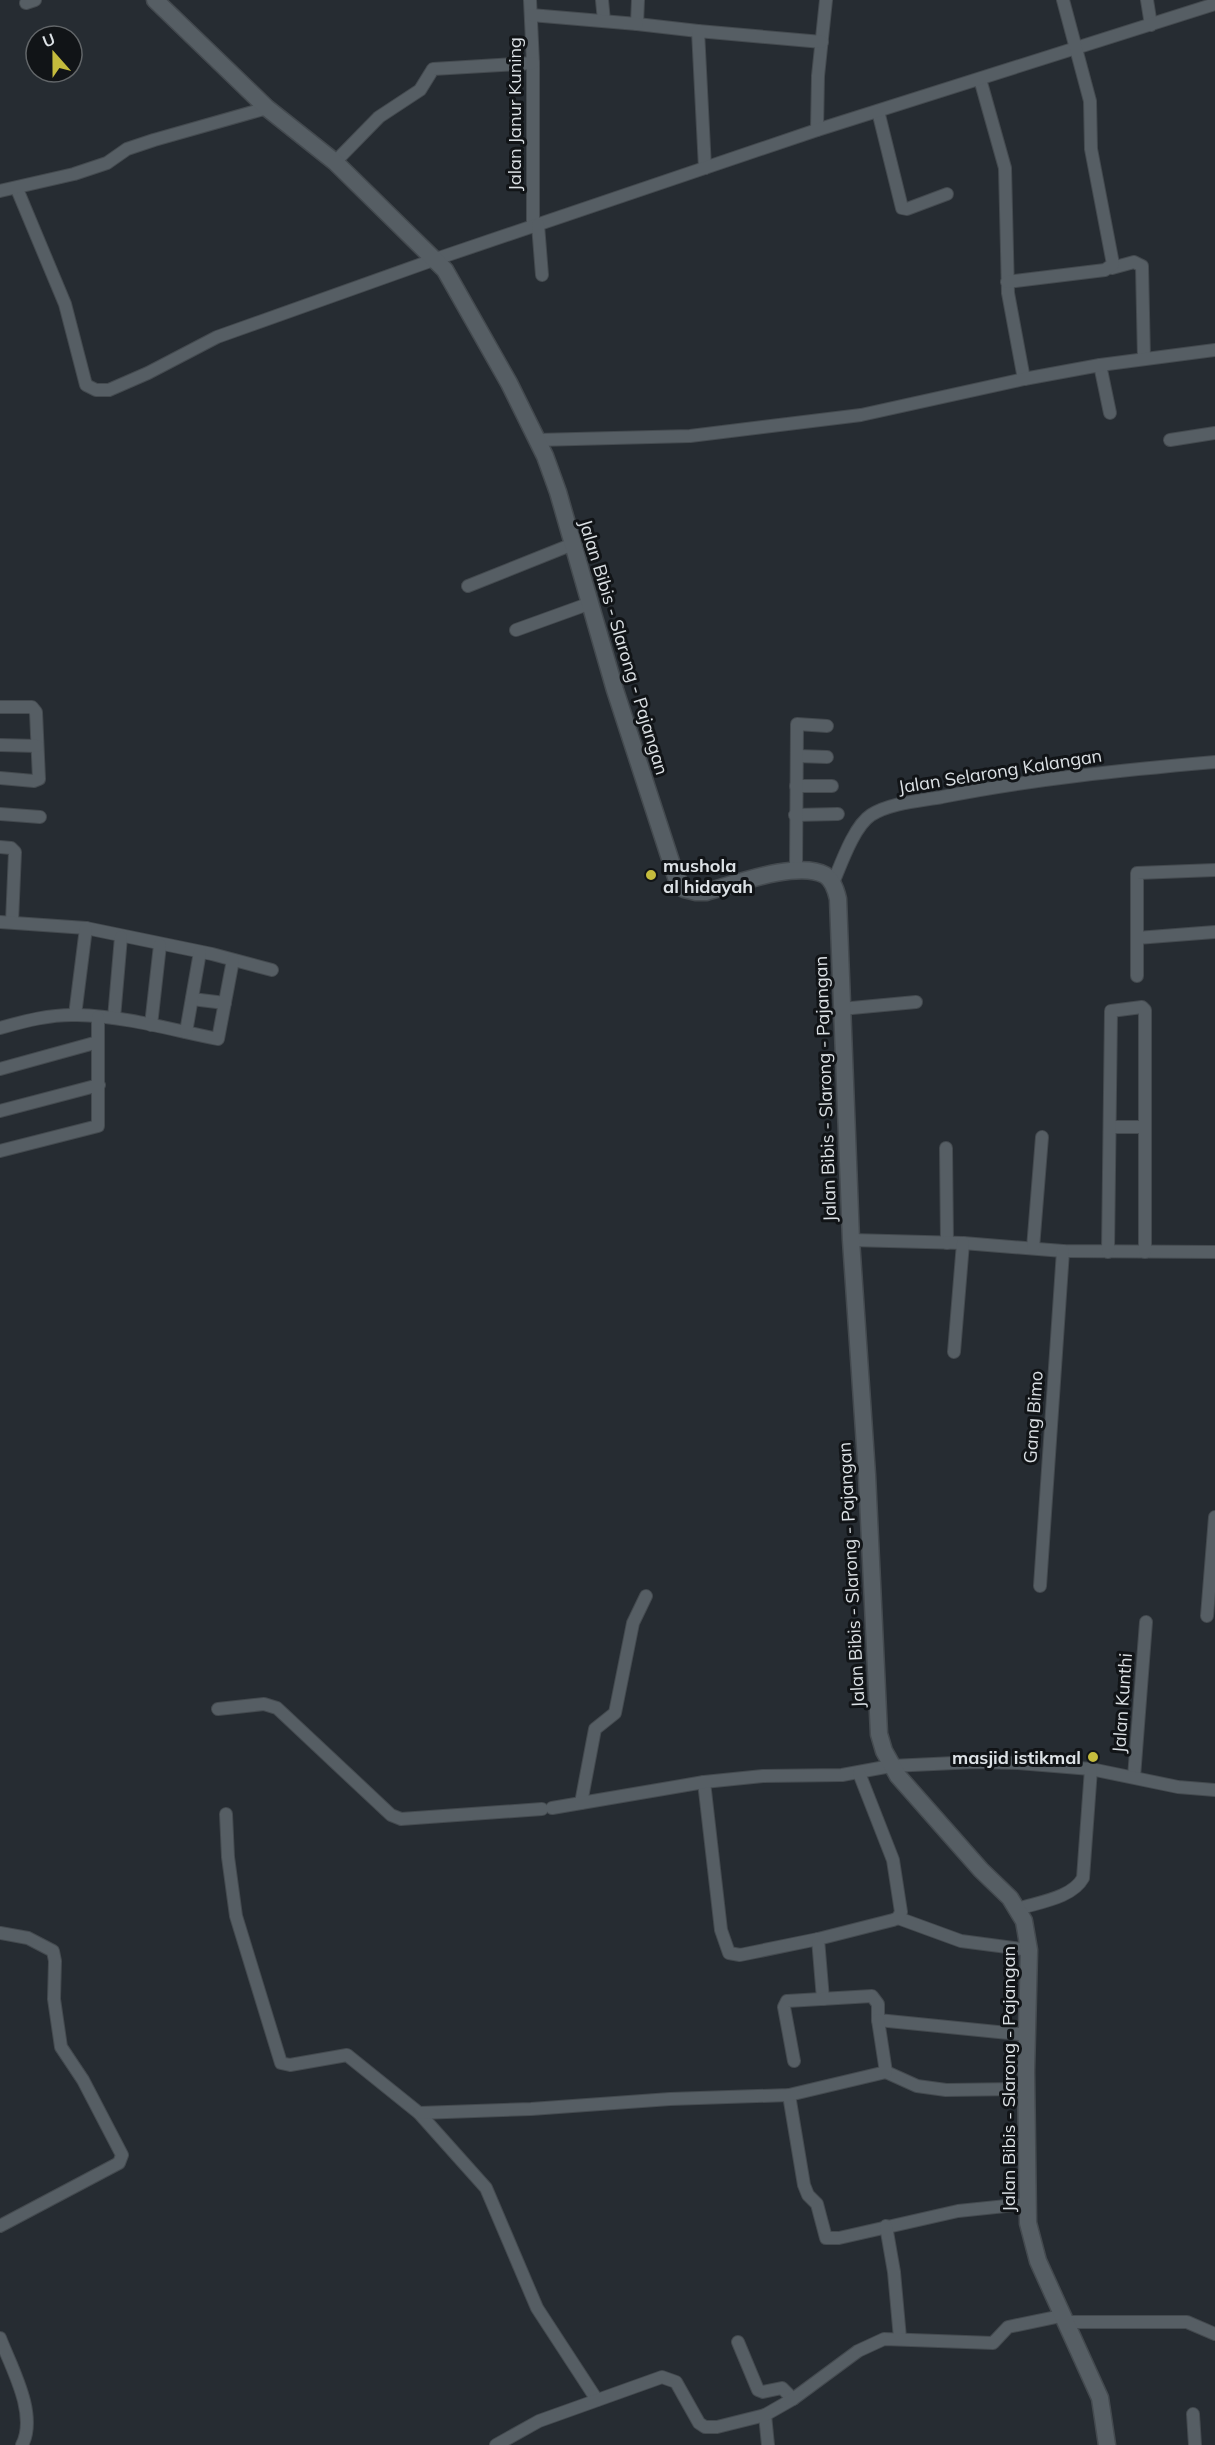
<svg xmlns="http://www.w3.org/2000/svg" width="1215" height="2445" font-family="Mulish,sans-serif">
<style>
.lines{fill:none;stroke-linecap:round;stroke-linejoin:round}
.minor-casing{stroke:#444a4f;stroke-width:14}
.secondary-casing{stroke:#444a4f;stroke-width:19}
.minor{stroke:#565e64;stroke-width:12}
.secondary{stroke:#565e64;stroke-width:16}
.poi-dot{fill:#c5bc3d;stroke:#111417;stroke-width:2}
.labels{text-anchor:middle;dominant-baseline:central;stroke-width:6;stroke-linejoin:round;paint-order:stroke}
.street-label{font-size:18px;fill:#dce1e5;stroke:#111417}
.poi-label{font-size:18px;font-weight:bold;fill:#dce1e5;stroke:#111417;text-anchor:start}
</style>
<rect width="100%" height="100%" fill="#262c32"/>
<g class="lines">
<defs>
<g id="minor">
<polyline points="530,0 533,63 533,227"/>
<polyline points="602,0 604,21"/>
<polyline points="638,0 637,24 698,31"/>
<polyline points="1147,0 1151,25"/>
<polyline points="26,3 35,0"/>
<polyline points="531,15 637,24"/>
<polyline points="980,79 1005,168 1008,293 1024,379"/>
<polyline points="878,111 902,208 907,209 947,194"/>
<polyline points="817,130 818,76 826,0"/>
<polyline points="335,162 379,117 420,90 433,69 533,63"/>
<polyline points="705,168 698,31 822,42"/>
<polyline points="17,189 65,304 86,385 96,390 109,390 148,373 217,337 436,259 817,130 1215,4"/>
<polyline points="0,191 74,174 107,163 127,149 154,140 267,108"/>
<polyline points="538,225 542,275"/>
<polyline points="1112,268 1134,262 1142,266 1144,359"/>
<polyline points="1007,282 1105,270 1113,264 1091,149 1090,101 1063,0"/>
<polyline points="1100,365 1110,413"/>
<polyline points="537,440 690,436 861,415 1024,379 1100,365 1215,350"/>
<polyline points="1170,440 1215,433"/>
<polyline points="468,586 573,544"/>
<polyline points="516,630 588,604"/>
<polyline points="0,707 32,707 36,712 39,779 34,781 0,778"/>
<polyline points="0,745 37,746"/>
<polyline points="797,756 827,757"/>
<polyline points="796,786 832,786"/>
<polyline points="0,814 40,817"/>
<polyline points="795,815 838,814"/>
<polyline points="0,847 11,848 15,852 12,922"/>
<polyline points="796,870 797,724 827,726"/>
<path d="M833,883C841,864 854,826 871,815C890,803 919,801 942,797C1032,779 1124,770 1215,762"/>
<polyline points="0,922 86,928 212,954 272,970"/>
<polyline points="1137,938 1215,932"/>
<polyline points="1137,976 1137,873 1215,870"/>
<polyline points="192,999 225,1003"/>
<polyline points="841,1009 916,1002"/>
<polyline points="75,1015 86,928"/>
<polyline points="114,1018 121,937"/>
<polyline points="151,1025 160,945"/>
<path d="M0,1028C25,1021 51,1014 77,1015C125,1016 172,1030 218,1039L233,960"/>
<polyline points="186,1032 200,952"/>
<polyline points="0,1069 98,1042"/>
<polyline points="0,1111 99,1085"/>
<polyline points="1110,1127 1145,1127"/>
<polyline points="946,1148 947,1243"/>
<polyline points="0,1151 98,1126 98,1017"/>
<polyline points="851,1240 963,1243 1063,1251 1215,1252"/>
<polyline points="1033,1248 1042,1137"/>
<polyline points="1108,1252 1111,1011 1142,1007 1145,1010 1145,1252"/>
<polyline points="954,1352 963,1243"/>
<polyline points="1040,1586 1063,1251"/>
<polyline points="1207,1616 1215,1517"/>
<polyline points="218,1709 264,1704 277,1708 391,1815 401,1819 542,1809"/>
<polyline points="1134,1777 1146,1622"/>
<polyline points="704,1782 721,1930 729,1953 740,1955 818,1939"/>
<polyline points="581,1803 595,1729 615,1713 633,1623 646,1596"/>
<polyline points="552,1808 704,1782 763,1776 842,1775 891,1766 976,1762 1018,1763 1091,1769 1178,1787 1215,1790"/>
<polyline points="226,1814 228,1857 236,1916 281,2063 290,2065 347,2055 419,2113 486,2188 537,2308 597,2400"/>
<path d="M1018,1909C1039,1902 1072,1898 1083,1878L1091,1769"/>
<polyline points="898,1918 961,1941 1029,1950"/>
<polyline points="0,1933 28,1938 53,1951 55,1961 54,1999 61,2047 83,2080 122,2155 119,2163 0,2226"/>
<polyline points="823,1999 818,1939 893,1920 898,1918 901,1912 893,1860 859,1773"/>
<polyline points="794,2061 784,2007 787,2001 872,1996 878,2004 878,2020 1028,2035"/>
<polyline points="886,2072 917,2086 946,2090 1026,2089"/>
<polyline points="789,2095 804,2185 808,2195 817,2204 826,2238 839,2238 958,2211 1026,2204"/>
<polyline points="419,2113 531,2109 670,2099 789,2095 886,2072 878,2020"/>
<polyline points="886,2226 894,2272 900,2338"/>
<polyline points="1064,2322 1187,2322 1215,2334"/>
<path d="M0,2338C11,2367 38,2414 22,2445"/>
<polyline points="738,2342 758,2390 763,2392 782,2388 793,2399"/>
<polyline points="1193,2414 1195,2445"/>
<polyline points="765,2415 768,2445"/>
<polyline points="496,2445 539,2421 662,2377 676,2382 699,2423 705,2427 717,2427 765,2415 793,2399 858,2351 884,2339 993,2343 1008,2327 1061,2316"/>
</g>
<path id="secondary" d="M155,0L267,108L335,162L445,270L509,383L545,456L558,492L615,690L676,877L684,889L696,892H706C735,884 798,860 825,875C833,880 836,890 838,899L851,1240L867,1475L879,1734L884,1751L898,1776L981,1870L1010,1898L1024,1921L1029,1950L1026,2071L1028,2223L1038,2261L1100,2398L1107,2445"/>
</defs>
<use href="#minor" class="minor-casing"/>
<use href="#secondary" class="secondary-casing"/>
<use href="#minor" class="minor"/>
<use href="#secondary" class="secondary"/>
</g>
<g class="poi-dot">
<circle cx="651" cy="875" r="6"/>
<circle cx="1093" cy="1757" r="6"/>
</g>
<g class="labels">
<g class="street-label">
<text transform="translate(514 114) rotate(-90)">Jalan Janur Kuning</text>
<text transform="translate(624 647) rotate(73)">Jalan Bibis - Slarong - Pajangan</text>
<text transform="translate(1000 771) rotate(-9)">Jalan Selarong Kalangan</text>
<text transform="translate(825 1089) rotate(-92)">Jalan Bibis - Slarong - Pajangan</text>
<text transform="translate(1033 1417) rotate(-86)">Gang Bimo</text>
<text transform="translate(851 1575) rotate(-93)">Jalan Bibis - Slarong - Pajangan</text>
<text transform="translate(1122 1703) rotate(-86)">Jalan Kunthi</text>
<text transform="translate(1008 2079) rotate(-90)">Jalan Bibis - Slarong - Pajangan</text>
</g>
<g class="poi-label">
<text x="663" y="865">mushola<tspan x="663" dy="21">al hidayah</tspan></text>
<text x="1081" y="1757" text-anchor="end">masjid istikmal</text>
</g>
</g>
<g transform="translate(54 54) rotate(339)"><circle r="28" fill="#111417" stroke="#626669" stroke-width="1.5"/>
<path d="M0-4.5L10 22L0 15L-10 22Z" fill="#c5bc3d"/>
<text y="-9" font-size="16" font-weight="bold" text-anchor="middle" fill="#dce1e5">U</text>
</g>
</svg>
